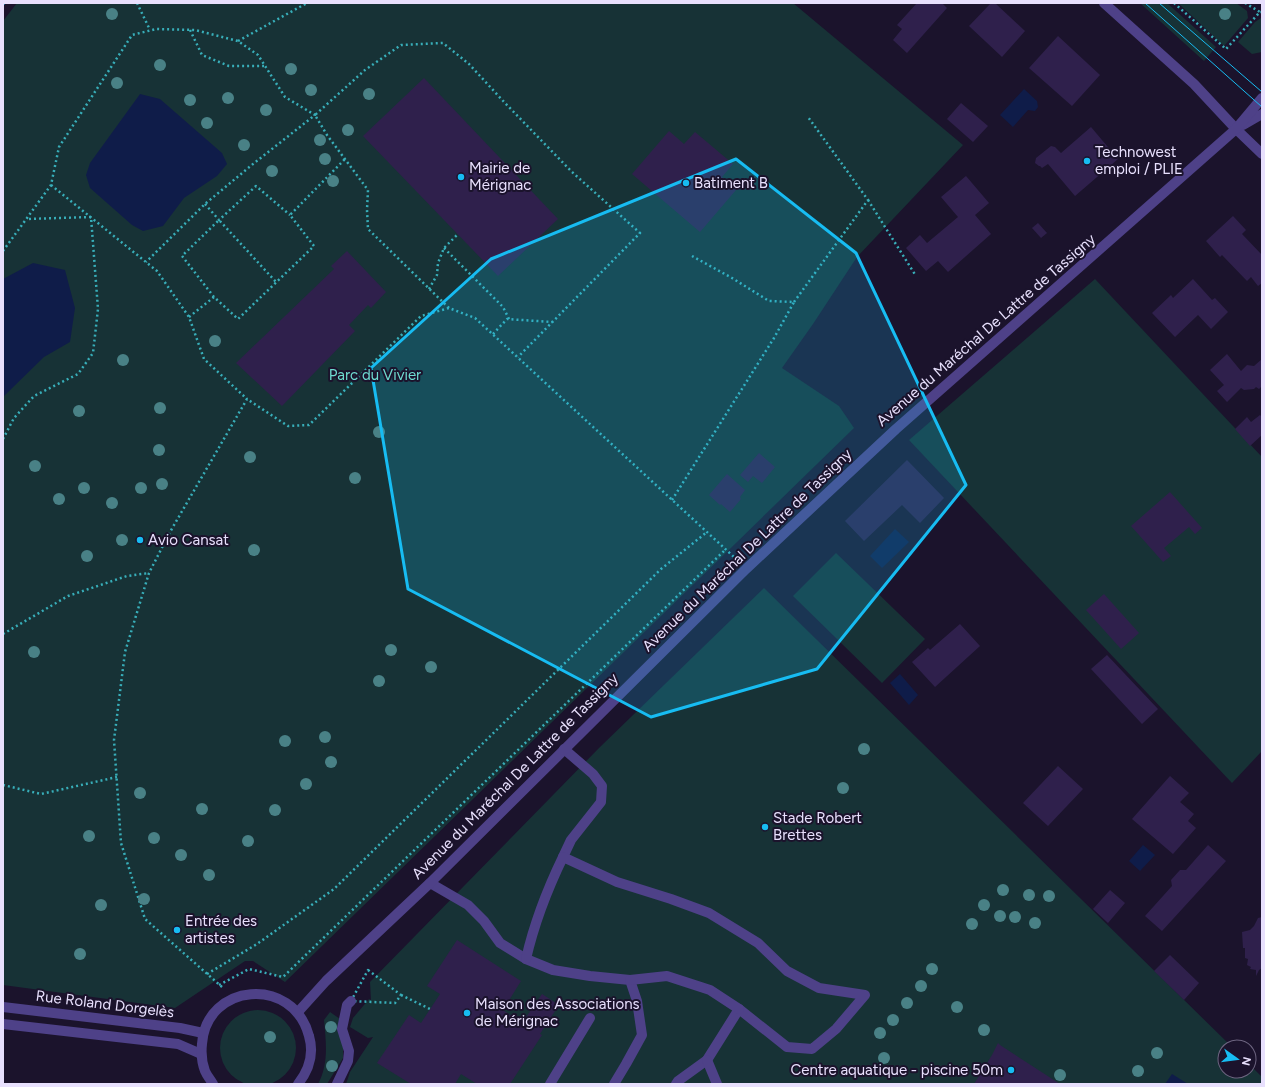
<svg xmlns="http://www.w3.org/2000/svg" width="1265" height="1087" font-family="Figtree,sans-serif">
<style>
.green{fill:#173236}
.water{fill:#0f1c49}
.building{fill:#2f204c}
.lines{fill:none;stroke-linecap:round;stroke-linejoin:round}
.path{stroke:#38aeb9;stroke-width:2.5;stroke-dasharray:2 3;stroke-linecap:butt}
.minor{stroke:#4e4188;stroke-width:10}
.tram{stroke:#17bcf2;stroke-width:1}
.tree{fill:#498186}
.marked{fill:#17bcf2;fill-opacity:0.2;stroke:#17bcf2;stroke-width:3;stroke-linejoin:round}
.poi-dot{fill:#17bcf2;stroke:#1b132c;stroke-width:1.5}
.labels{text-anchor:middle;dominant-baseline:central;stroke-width:4;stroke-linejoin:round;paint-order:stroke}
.poi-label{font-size:15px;fill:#e8e0fd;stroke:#1b132c;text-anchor:start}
.street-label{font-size:15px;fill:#e8e0fd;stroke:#1b132c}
.park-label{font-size:15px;fill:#6edbd0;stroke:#1b132c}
</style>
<rect width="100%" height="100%" fill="#1b132c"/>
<g class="green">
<polygon points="17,3 793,3 963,145 857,257 813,324 782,368 839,406 854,428 285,982 253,961 245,961 175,1008 3,985 3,21"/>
<polygon points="1140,3 1167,3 1216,47 1204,61"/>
<polygon points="1178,3 1236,3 1247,11 1248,18 1224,46"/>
<polygon points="1261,18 1262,18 1262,52 1252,54 1238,42 1255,22"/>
<polygon points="1095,279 1262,457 1262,751 1232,783 909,440"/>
<polygon points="836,553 925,639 882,683 793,596"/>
<polygon points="764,588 1232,1047 1225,1047 1225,1071 1249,1071 1249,1064 1262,1077 1262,1084 346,1084 350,1072 373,1037 368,1038 350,1027 353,1018 369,999 371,1000 370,982 599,748"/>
<circle cx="258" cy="1048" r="38"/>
<path d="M330,1012L340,1019L343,1047V1058L327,1084H318C329,1064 326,1042 324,1020Z"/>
</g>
<g class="water">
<polygon points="1024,89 1037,101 1038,107 1035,111 1028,110 1013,127 1000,115"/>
<polygon points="140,94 160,99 222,153 227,164 217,176 184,198 163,226 143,231 132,225 90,188 86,175 90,163"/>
<polygon points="33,263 65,270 75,308 70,342 44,357 3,397 3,279"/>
<polygon points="895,529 909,542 882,568 870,556"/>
<polygon points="900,674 918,695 909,705 890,683"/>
<polygon points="1143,845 1155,855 1140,871 1129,861"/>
<polygon points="1172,1074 1188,1084 1165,1084"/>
</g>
<g class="building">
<polygon points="917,3 942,3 947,8 907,53 893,40 902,29 897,25"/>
<polygon points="991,3 995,3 1025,31 1002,57 969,26"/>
<polygon points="1058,36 1100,75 1072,106 1029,68"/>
<polygon points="424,78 558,219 498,276 363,136"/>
<polygon points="961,103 988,126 973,142 947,119"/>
<polygon points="1091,127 1118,159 1075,196 1048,164 1042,168 1040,166 1039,166 1035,163 1036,158 1051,146 1055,147 1061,153"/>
<polygon points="669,131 684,144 695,132 733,164 722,177 736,190 700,232 632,174"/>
<polygon points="966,176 989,203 975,215 991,234 948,272 938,261 926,271 906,248 920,235 927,243 958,217 941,197"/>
<polygon points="1233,216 1246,230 1242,234 1262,255 1262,283 1258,286 1251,277 1247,281 1222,255 1220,257 1206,241"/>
<polygon points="1038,223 1047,233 1041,238 1032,228"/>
<polygon points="347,251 386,292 371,308 368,305 349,325 355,331 282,406 236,363 334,269 331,266"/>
<polygon points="1193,279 1212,300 1215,298 1228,312 1211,329 1198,315 1175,337 1152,313 1171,295 1173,298"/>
<polygon points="1227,354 1241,371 1247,365 1254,366 1262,359 1262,386 1259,389 1256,387 1254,389 1244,390 1241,388 1227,402 1217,391 1224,385 1210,370"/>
<polygon points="1260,415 1262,417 1262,435 1250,446 1235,429 1247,417 1251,422"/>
<polygon points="759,453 775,467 762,483 753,476 748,482 740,475"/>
<polygon points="907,460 944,498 920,523 902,505 864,541 845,521"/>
<polygon points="727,474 745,490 740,497 741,499 730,512 721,504 720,505 709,495"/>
<polygon points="1170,492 1202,528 1195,534 1189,527 1164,548 1171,556 1163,562 1131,526"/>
<polygon points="1104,594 1139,633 1121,649 1086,610"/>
<polygon points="960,624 980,646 935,687 912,662 928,648 930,650"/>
<polygon points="1107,655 1158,709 1142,724 1091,669"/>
<polygon points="1058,766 1083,789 1048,826 1023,803"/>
<polygon points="1170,776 1189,793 1180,802 1194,814 1188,821 1196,828 1173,854 1132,819"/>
<polygon points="1208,845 1226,861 1162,931 1145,916 1172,886 1171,880 1180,870 1186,870"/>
<polygon points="1110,890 1125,903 1108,923 1093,909"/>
<polygon points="1262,917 1262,968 1259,970 1256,976 1256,970 1250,969 1251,967 1247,965 1248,959 1245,958 1245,948 1243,948 1242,932 1250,930 1254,926 1258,918"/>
<polygon points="457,940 521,981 503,1010 522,1023 542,994 559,1005 540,1034 542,1035 510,1084 477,1084 461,1074 455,1084 411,1084 377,1063 409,1015 421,1023 440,994 427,986"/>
<polygon points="1170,955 1199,983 1184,1000 1154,971"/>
<polygon points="998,1043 1000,1045 1060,1084 974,1084 992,1055"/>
</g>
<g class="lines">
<g class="path">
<polyline points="137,3 150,30"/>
<polyline points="1174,3 1226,49 1260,12 1262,12"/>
<polyline points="1245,3 1260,12"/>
<polyline points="190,30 202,55 229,66 264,66"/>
<polyline points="238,41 307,3"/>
<polyline points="51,185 157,271 189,317 204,359 247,399"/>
<polyline points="868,200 916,276"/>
<polyline points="205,204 219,220 256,186 290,215"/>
<polyline points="444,248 503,307 509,319"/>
<polyline points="3,251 51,185 59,147 132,35 156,29 195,30 238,41 258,55 285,97 315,115 253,164 205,204 146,262"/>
<polyline points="429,289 437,275 438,263 444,248 458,234"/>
<polyline points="214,297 182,256 219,220 276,282"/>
<polyline points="794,302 868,200 808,117"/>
<polyline points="449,308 368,229 367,210 368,190 327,135 315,115 365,70 401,45 443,43 469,64 505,103 572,172 640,233 518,357"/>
<polyline points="189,317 214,297 238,319 314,246 290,215 345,159"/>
<polyline points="493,334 507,319 552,322"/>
<polyline points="3,439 14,418 34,396 78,374 93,353 98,309 91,217 27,219"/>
<polyline points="672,500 774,338 794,302 769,301 732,278 692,256"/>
<polyline points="3,634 68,596 127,576 149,573"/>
<polyline points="3,785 41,794 117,777"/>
<polygon points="368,970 401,995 395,1003 351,1001"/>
<polyline points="207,974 257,944 334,889 661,569 707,532"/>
<polyline points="219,985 249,969 283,977 725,550"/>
<polyline points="222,987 145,919 121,843 114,740 125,652 149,573 170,532 247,399 288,426 309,425 421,316 449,308 475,318 734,557"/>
<polyline points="401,995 430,1009"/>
</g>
<g class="minor">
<polyline points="1104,3 1194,84 1236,129 1262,154"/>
<polyline points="1243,125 1262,114"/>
<polyline points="563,857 571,840 601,802 602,786 593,774 564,749"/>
<polyline points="430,883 468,905 484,921 500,943 526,959 553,970 590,976 630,980 637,1001 642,1035 626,1064 614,1084"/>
<path d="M526,959C534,924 547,890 563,857L617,882L671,899L709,913L758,943L787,971L819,988L865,995L836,1029L812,1049L787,1047L739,1009L707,1060L678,1081L676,1084"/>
<polyline points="630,980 667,976 710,990 739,1009"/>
<polyline points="3,1007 180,1028 203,1033"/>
<polyline points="298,1012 326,981 430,883 746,569 896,429 1236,129 1262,98"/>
<polyline points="3,1024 178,1044 201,1054"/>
<polyline points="707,1060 717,1084"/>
<path d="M213,1084C211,1080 207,1076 205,1071C202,1063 201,1053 202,1044C206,983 293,975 309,1036C314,1053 309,1070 298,1084"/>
<polyline points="337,1084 348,1061 349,1051 342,1029 347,1005 351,1001"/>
<polyline points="550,1084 590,1018"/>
</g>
<g class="tram">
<polyline points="1145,3 1262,107"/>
<polyline points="1159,3 1262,92"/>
<polyline points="3,6 5,3"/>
</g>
</g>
<g class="tree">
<circle cx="112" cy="14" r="6"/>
<circle cx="1225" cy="14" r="6"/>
<circle cx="160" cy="65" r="6"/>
<circle cx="291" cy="69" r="6"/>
<circle cx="117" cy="83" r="6"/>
<circle cx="311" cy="90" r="6"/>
<circle cx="369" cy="94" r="6"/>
<circle cx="228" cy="98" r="6"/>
<circle cx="190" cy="100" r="6"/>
<circle cx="266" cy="110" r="6"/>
<circle cx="207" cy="123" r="6"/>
<circle cx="348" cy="130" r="6"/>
<circle cx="320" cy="140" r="6"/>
<circle cx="244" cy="145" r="6"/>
<circle cx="325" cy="159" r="6"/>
<circle cx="272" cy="171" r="6"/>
<circle cx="333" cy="181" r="6"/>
<circle cx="215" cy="341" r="6"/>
<circle cx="123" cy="360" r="6"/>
<circle cx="160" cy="408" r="6"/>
<circle cx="79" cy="411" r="6"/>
<circle cx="379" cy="432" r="6"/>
<circle cx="159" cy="450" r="6"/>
<circle cx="250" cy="457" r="6"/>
<circle cx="35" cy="466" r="6"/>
<circle cx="355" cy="478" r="6"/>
<circle cx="162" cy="484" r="6"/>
<circle cx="84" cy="488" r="6"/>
<circle cx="141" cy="488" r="6"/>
<circle cx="59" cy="499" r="6"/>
<circle cx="112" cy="503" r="6"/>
<circle cx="122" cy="540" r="6"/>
<circle cx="254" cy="550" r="6"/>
<circle cx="87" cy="556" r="6"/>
<circle cx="391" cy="650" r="6"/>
<circle cx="34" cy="652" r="6"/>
<circle cx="431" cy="667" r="6"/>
<circle cx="379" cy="681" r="6"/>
<circle cx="325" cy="737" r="6"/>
<circle cx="285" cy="741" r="6"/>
<circle cx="864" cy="749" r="6"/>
<circle cx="331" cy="762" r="6"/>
<circle cx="306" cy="784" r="6"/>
<circle cx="843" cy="788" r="6"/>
<circle cx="140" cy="793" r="6"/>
<circle cx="202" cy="809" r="6"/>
<circle cx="275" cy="810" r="6"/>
<circle cx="89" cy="836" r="6"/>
<circle cx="154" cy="838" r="6"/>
<circle cx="248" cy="841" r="6"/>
<circle cx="181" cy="855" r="6"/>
<circle cx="209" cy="875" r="6"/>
<circle cx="1003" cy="890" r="6"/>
<circle cx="1029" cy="895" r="6"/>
<circle cx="1049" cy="896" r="6"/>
<circle cx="144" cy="899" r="6"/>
<circle cx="101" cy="905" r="6"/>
<circle cx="984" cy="905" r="6"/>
<circle cx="1000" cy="916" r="6"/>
<circle cx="1015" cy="917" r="6"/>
<circle cx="1035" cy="923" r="6"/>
<circle cx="972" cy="924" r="6"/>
<circle cx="80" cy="954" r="6"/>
<circle cx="932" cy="969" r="6"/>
<circle cx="921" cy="986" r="6"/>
<circle cx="907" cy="1003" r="6"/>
<circle cx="957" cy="1007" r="6"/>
<circle cx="893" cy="1020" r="6"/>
<circle cx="331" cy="1027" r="6"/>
<circle cx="984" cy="1030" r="6"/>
<circle cx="880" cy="1033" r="6"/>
<circle cx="270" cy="1037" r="6"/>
<circle cx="1157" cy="1053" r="6"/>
<circle cx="884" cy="1058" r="6"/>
<circle cx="332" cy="1066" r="6"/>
<circle cx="1138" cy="1071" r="6"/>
<circle cx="1060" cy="1075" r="6"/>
</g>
<path class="marked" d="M736,159L856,253L966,485L817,669L651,717L408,589L371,368L491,259Z"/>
<g class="poi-dot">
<circle cx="1087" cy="161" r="4"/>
<circle cx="461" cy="177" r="4"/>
<circle cx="686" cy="183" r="4"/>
<circle cx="140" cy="540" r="4"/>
<circle cx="765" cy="827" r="4"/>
<circle cx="177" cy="930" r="4"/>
<circle cx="467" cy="1013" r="4"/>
<circle cx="1011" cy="1070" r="4"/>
</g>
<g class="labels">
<g class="poi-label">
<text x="1095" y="152">Technowest<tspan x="1095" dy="17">emploi / PLIE</tspan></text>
<text x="469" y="168">Mairie de<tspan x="469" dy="17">Mérignac</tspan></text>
<text x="694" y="183">Batiment B</text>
<text x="148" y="540">Avio Cansat</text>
<text x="773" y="818">Stade Robert<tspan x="773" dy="17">Brettes</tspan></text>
<text x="185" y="921">Entrée des<tspan x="185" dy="17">artistes</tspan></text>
<text x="475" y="1004">Maison des Associations<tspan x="475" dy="17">de Mérignac</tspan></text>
<text x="1003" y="1070" text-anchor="end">Centre aquatique - piscine 50m</text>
</g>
<g class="street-label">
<text transform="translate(986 330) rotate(-41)">Avenue du Maréchal De Lattre de Tassigny</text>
<text transform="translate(747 550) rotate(-44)">Avenue du Maréchal De Lattre de Tassigny</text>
<text transform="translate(515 776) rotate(-45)">Avenue du Maréchal De Lattre de Tassigny</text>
<text transform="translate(105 1004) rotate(7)">Rue Roland Dorgelès</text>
</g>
<g class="park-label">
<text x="375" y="375">Parc du Vivier</text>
</g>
</g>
<rect width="1265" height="1087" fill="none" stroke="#e8e0fd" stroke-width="8"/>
<g transform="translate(1237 1059) rotate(104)"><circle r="19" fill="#1b132c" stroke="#6d6580"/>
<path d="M0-3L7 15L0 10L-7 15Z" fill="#17bcf2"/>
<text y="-6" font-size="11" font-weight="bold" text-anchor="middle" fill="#e8e0fd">N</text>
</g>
</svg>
